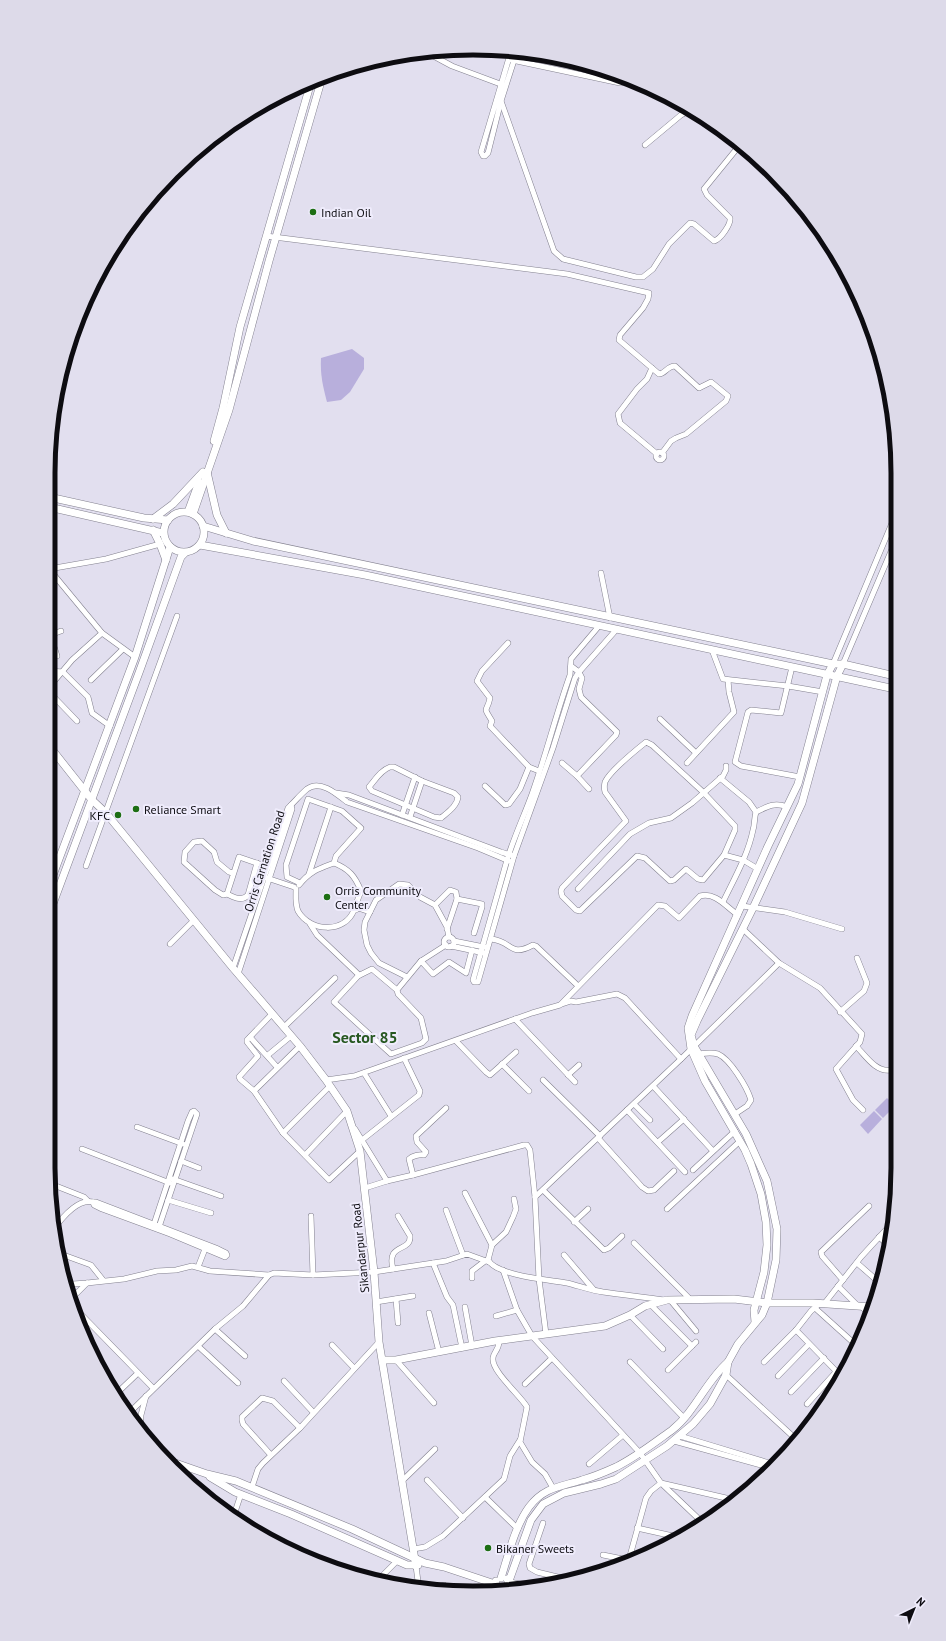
<svg xmlns="http://www.w3.org/2000/svg" width="946" height="1641" font-family="'PT Sans',sans-serif">
<style>
.green{fill:#b8afdc}
.lines{fill:none;stroke-linecap:round;stroke-linejoin:round}
.street-casing{stroke:#83818f;stroke-width:6}
.secondary-casing{stroke:#83818f;stroke-width:8}
.street{stroke:#fff;stroke-width:5}
.secondary{stroke:#fff;stroke-width:7}
.poi-dot{fill:#1d6e13;stroke:#efecfc;stroke-width:1.5}
.labels{text-anchor:middle;dominant-baseline:central;stroke-width:4;stroke-linejoin:round;paint-order:stroke}
.poi-label{font-size:12px;fill:#0d0c11;stroke:#efecfc;text-anchor:start}
.street-label{font-size:12px;fill:#0d0c11;stroke:#efecfc}
.district-label{font-size:16px;font-weight:bold;fill:#275821;stroke:#efecfc}
.rim{fill:none;stroke:#0d0c11;stroke-width:5}
</style>
<rect width="100%" height="100%" fill="#e2dfef"/>
<g class="green">
<path d="M352,349L364,358V369L350,392L341,400L327,402C323,387 320,374 321,358Z"/>
<polygon points="887,1098 895,1106 883,1118 875,1110"/>
<polygon points="874,1111 882,1119 868,1134 860,1125"/>
</g>
<g class="lines">
<defs>
<g id="street">
<polyline points="511,51 481,152 483,156 485,156 488,153 501,101 517,51"/>
<polyline points="426,52 452,66 503,85"/>
<polyline points="513,54 621,76 629,80"/>
<polyline points="512,60 620,83 630,80"/>
<path d="M501,101L554,251L563,259L636,277H643L653,269L669,244L690,223L694,224L714,241C721,239 731,224 730,218L707,195L704,189L739,146"/>
<polyline points="645,145 681,115 687,112 695,112"/>
<path d="M266,236L567,274L649,293L648,299L643,308L620,335L619,340L659,374C665,374 667,366 675,366L699,388L711,382L728,396L726,401L686,434L676,438L671,441L662,453"/>
<polyline points="652,368 647,379 637,389 618,414 620,423 657,454"/>
<circle cx="660" cy="456" r="4"/>
<polyline points="49,569 102,633 135,657"/>
<polyline points="49,569 106,559 160,544"/>
<polyline points="601,573 610,618"/>
<polyline points="50,614 51,617"/>
<polyline points="50,634 57,656"/>
<polyline points="50,635 61,631"/>
<path d="M508,643L482,671L477,681L490,698C487,713 482,705 492,721L490,726L529,767L539,771"/>
<polyline points="712,650 723,679 788,686 823,692"/>
<polyline points="833,664 895,516"/>
<polyline points="843,664 895,542"/>
<polyline points="571,666 579,672 582,678 579,689 581,697 617,732 616,735 577,776 589,789"/>
<polyline points="792,667 781,713 751,710 748,712 735,762 741,766 800,777"/>
<polyline points="50,671 63,672 88,697 92,713 110,726"/>
<polyline points="91,680 123,649"/>
<polyline points="50,686 72,660 102,633"/>
<polyline points="50,693 77,721"/>
<polyline points="660,719 696,753"/>
<path d="M646,742L652,745L703,792L735,826V830L724,855L703,880L698,879L686,869L674,880L670,881L645,858L637,856L584,907L580,911L576,910L562,896L561,891L562,888L626,821L605,792C604,788 604,786 605,782C610,771 636,750 646,742Z"/>
<polyline points="562,763 577,776"/>
<polyline points="687,763 734,712 729,692 728,680"/>
<path d="M390,767H394L422,781L454,793L458,797C457,806 448,812 441,818L434,817L372,791L369,787C375,780 381,770 390,767Z"/>
<path d="M720,778L749,802L756,812C754,818 755,824 753,830C748,855 734,879 723,902"/>
<polyline points="485,786 505,805 509,804 520,789 529,767"/>
<path d="M336,793L349,795L501,852L514,856L478,982H474L473,980L507,860C514,837 524,816 532,794C546,755 556,714 570,675L571,659L599,626"/>
<path d="M291,805C296,800 301,794 307,789C320,779 337,794 347,802L478,848L509,861"/>
<path d="M756,812C768,806 775,802 787,807"/>
<polyline points="402,815 415,777"/>
<polyline points="410,817 422,781"/>
<polyline points="724,855 743,860 758,869"/>
<polyline points="514,856 553,748 575,678 579,672 616,630"/>
<polyline points="86,866 177,616"/>
<polyline points="233,873 229,872 217,862 214,852 202,841 194,842 185,852 184,862 215,890 223,895 227,894 239,857 268,867"/>
<polyline points="309,874 331,807"/>
<polyline points="267,878 294,887"/>
<path d="M300,883L287,877L286,865L308,799L342,811L361,828L336,856L334,863C349,869 355,876 361,891L356,904"/>
<path d="M299,885C310,871 318,869 334,863"/>
<path d="M296,889C296,896 295,904 298,911C310,932 345,934 354,910"/>
<polyline points="578,889 630,834 649,823 671,818 692,803 723,776 726,770 726,766"/>
<path d="M227,894C234,897 242,902 248,895L257,863"/>
<polyline points="457,899 482,904 482,907 474,933"/>
<circle cx="355" cy="907" r="3"/>
<polyline points="435,905 450,890 456,892 457,899 447,929"/>
<polyline points="742,906 785,912 842,929"/>
<polyline points="358,908 370,912"/>
<polyline points="310,924 317,935 359,975 334,1002 391,1054 422,1043 426,1039 421,1018 398,994 397,990 421,961 446,945"/>
<polyline points="743,929 779,963"/>
<circle cx="449" cy="942" r="5"/>
<path d="M491,939C513,941 509,958 533,945L536,946L576,984"/>
<polyline points="454,941 484,947"/>
<polyline points="170,944 194,920"/>
<polyline points="451,946 484,953"/>
<polyline points="421,961 433,974 449,962 466,973 472,950"/>
<polyline points="233,968 288,808 291,805 292,809 238,974"/>
<polyline points="358,976 372,969 397,990"/>
<polyline points="407,977 379,963 371,953 367,945 364,930 365,922 376,900 399,884 408,885 420,897 435,905 447,927 449,937"/>
<polyline points="562,1004 571,1001 576,1002 617,994 625,998 681,1059"/>
<polyline points="840,1012 864,991 867,983 857,958"/>
<polyline points="272,1014 247,1040 247,1042 258,1056 239,1077 240,1079 254,1091 283,1133 329,1180 360,1151"/>
<polyline points="515,1019 575,1082"/>
<polyline points="284,1027 335,978"/>
<polyline points="250,1037 277,1067"/>
<polyline points="456,1041 486,1072 490,1075 516,1052"/>
<path d="M856,1046C865,1055 876,1073 891,1070L897,1065"/>
<path d="M699,1054C706,1053 711,1052 718,1054C730,1059 747,1087 751,1100L747,1106L735,1114"/>
<polyline points="268,1055 291,1036"/>
<polyline points="502,1064 529,1091"/>
<polyline points="364,1073 391,1116"/>
<polyline points="568,1075 579,1065"/>
<path d="M326,1080L354,1076L532,1013L560,1005L658,905L665,906L679,918L700,896C716,892 726,907 738,915"/>
<polyline points="543,1080 600,1136"/>
<polyline points="653,1086 713,1151"/>
<polyline points="254,1091 300,1046"/>
<polyline points="634,1104 650,1120"/>
<polyline points="627,1110 685,1172"/>
<polyline points="137,1127 183,1144"/>
<polyline points="355,1129 387,1181"/>
<polyline points="283,1133 330,1086"/>
<polyline points="598,1138 642,1187 648,1191 654,1190 674,1171"/>
<polyline points="362,1140 419,1095 420,1091 404,1058"/>
<polyline points="658,1142 684,1119"/>
<polyline points="82,1149 170,1183"/>
<polyline points="305,1155 347,1111"/>
<polyline points="181,1161 199,1168"/>
<polyline points="693,1170 735,1131"/>
<path d="M413,1175L409,1159C412,1156 420,1154 424,1155L426,1152L417,1142L416,1136L446,1108"/>
<polyline points="173,1179 221,1196"/>
<polyline points="56,1186 84,1197 88,1201"/>
<polyline points="365,1188 387,1181 413,1175 524,1145 527,1145 530,1150 535,1197 539,1279 546,1334"/>
<polyline points="543,1190 604,1250 609,1248 622,1236"/>
<polyline points="465,1193 492,1245"/>
<polyline points="535,1197 681,1059 779,963 820,988 862,1034 860,1042 836,1069 853,1100 863,1110"/>
<path d="M514,1199L516,1209L513,1217L506,1232L492,1245L488,1260C497,1276 550,1280 567,1283C579,1286 590,1290 603,1292C623,1295 644,1297 664,1300"/>
<polyline points="168,1200 211,1213"/>
<polygon points="93,1202 96,1202 216,1248 226,1253 227,1255 225,1257 170,1234 102,1209 94,1205"/>
<polyline points="667,1209 740,1141"/>
<polyline points="446,1210 463,1255"/>
<polyline points="311,1216 313,1275"/>
<polyline points="574,1222 588,1209"/>
<polyline points="153,1227 188,1121 192,1112 194,1111 197,1114 159,1227"/>
<path d="M53,1230C61,1219 78,1198 93,1202"/>
<polyline points="879,1237 889,1246"/>
<polyline points="634,1243 691,1300"/>
<polyline points="58,1253 91,1265 103,1280"/>
<polyline points="564,1255 594,1290"/>
<polyline points="433,1263 447,1297 453,1305 462,1348"/>
<polyline points="857,1263 881,1284"/>
<polyline points="198,1267 205,1249"/>
<path d="M393,1269C386,1242 411,1253 410,1236L398,1216"/>
<polyline points="503,1270 517,1310 532,1336 640,1453 661,1483 703,1523"/>
<polyline points="472,1278 472,1271 485,1261"/>
<polyline points="843,1280 822,1256 821,1252 869,1206"/>
<polyline points="65,1282 73,1284 87,1283 124,1279 157,1271 176,1270 192,1266 210,1271 269,1275"/>
<polyline points="87,1283 72,1298 73,1306 153,1388"/>
<polyline points="838,1286 858,1306"/>
<polyline points="396,1299 398,1323"/>
<polyline points="671,1301 696,1331"/>
<polyline points="376,1302 413,1296"/>
<polyline points="824,1304 861,1257 893,1222"/>
<polyline points="651,1305 692,1346"/>
<polyline points="861,1306 869,1314"/>
<polyline points="465,1307 472,1346"/>
<polyline points="815,1308 856,1345"/>
<polyline points="429,1313 439,1352"/>
<polyline points="630,1315 663,1349"/>
<polyline points="496,1316 517,1310"/>
<polyline points="215,1329 245,1356"/>
<polyline points="796,1330 835,1370 835,1373 807,1404"/>
<path d="M499,1341C499,1351 493,1352 493,1358C491,1371 521,1396 527,1407L520,1442L532,1462L545,1474L553,1488"/>
<polyline points="332,1345 354,1368"/>
<polyline points="198,1346 238,1383"/>
<polyline points="396,1360 434,1403"/>
<polyline points="630,1362 684,1418"/>
<polyline points="764,1362 796,1330 811,1311 819,1304"/>
<polyline points="668,1370 696,1342"/>
<polyline points="725,1374 798,1441"/>
<polyline points="778,1376 809,1344"/>
<polyline points="284,1381 313,1412"/>
<polyline points="525,1384 552,1358"/>
<polyline points="791,1392 824,1358"/>
<polyline points="116,1394 138,1373"/>
<polyline points="128,1414 215,1329 243,1306 269,1275 274,1273 313,1275 374,1272 446,1261 467,1254 489,1262"/>
<polyline points="140,1431 141,1415 146,1396"/>
<polyline points="680,1436 776,1465"/>
<polyline points="674,1441 772,1468"/>
<polyline points="270,1454 243,1424 242,1420 242,1417 262,1398 273,1401 300,1428"/>
<polyline points="589,1464 623,1435"/>
<polyline points="427,1480 463,1518"/>
<polyline points="402,1481 435,1449"/>
<polyline points="252,1487 258,1469 263,1463 300,1428 379,1342"/>
<polyline points="485,1497 518,1529"/>
<polyline points="233,1518 241,1494"/>
<polyline points="543,1523 529,1564 530,1568 537,1572 570,1580"/>
<polyline points="637,1528 682,1538"/>
<polyline points="413,1549 425,1547 443,1536 504,1479 510,1456 520,1440"/>
<polyline points="603,1555 633,1561"/>
<polyline points="628,1563 646,1498 651,1491 661,1483 726,1498 733,1502"/>
<polyline points="416,1566 419,1589"/>
<polyline points="377,1581 397,1561"/>
<polyline points="429,1590 444,1585"/>
</g>
<g id="secondary">
<polyline points="214,441 223,408 240,327 311,82"/>
<polyline points="207,472 217,515 226,533"/>
<polyline points="49,497 144,518 168,520"/>
<polyline points="49,507 163,533"/>
<circle cx="184" cy="532" r="20"/>
<polyline points="188,512 199,482"/>
<polyline points="193,514 229,410 269,261 322,78"/>
<polyline points="153,519 173,504 203,472"/>
<polyline points="203,526 253,541 833,664 843,664 895,676"/>
<polyline points="153,530 160,544 166,560"/>
<polyline points="200,545 365,575 895,689"/>
<polyline points="50,747 92,800 106,813 233,968 300,1046 326,1080 347,1111 360,1151 374,1272 379,1342 416,1566"/>
<polyline points="50,883 135,657 170,547"/>
<polyline points="51,909 140,670 181,557 185,553"/>
<polyline points="755,1322 754,1310 764,1272 767,1245 766,1222 761,1194 751,1164 745,1150 705,1081 691,1049 688,1028 692,1016 768,846 798,784 827,675 833,664"/>
<polyline points="383,1360 396,1360 495,1341 605,1326 630,1315 645,1306 667,1300 734,1299 767,1303 813,1303 872,1307"/>
<polyline points="164,1459 207,1474 236,1481 352,1529 425,1563 444,1567 495,1584"/>
<polyline points="210,1477 235,1492 291,1514 407,1565 418,1565"/>
<path d="M501,1578C508,1556 515,1526 529,1507C544,1487 560,1487 582,1480C593,1477 605,1472 616,1467C636,1457 654,1443 672,1430C695,1412 706,1381 728,1362"/>
<polyline points="507,1579 511,1585 508,1591"/>
<polyline points="496,1581 495,1586 498,1592"/>
<polyline points="509,1581 531,1520 543,1504 564,1493 601,1484 616,1479 667,1446 693,1424 710,1404 726,1375 728,1362 738,1344 762,1315 767,1303 776,1260 777,1229 767,1181 746,1134 694,1046 691,1035 697,1021 753,908 802,803 837,676 843,664"/>
<polyline points="510,1583 533,1588"/>
</g>
</defs>
<use href="#street" class="street-casing"/>
<use href="#secondary" class="secondary-casing"/>
<use href="#street" class="street"/>
<use href="#secondary" class="secondary"/>
</g>
<g class="poi-dot">
<circle cx="313" cy="212" r="4"/>
<circle cx="136" cy="809" r="4"/>
<circle cx="118" cy="815" r="4"/>
<circle cx="327" cy="897" r="4"/>
<circle cx="488" cy="1548" r="4"/>
</g>
<g class="labels">
<g class="poi-label">
<text x="321" y="212">Indian Oil</text>
<text x="144" y="809">Reliance Smart</text>
<text x="110" y="815" text-anchor="end">KFC</text>
<text x="335" y="890">Orris Community<tspan x="335" dy="14">Center</tspan></text>
<text x="496" y="1548">Bikaner Sweets</text>
</g>
<g class="street-label">
<text transform="translate(264 861) rotate(-72)">Orris Carnation Road</text>
<text transform="translate(360 1248) rotate(-96)">Sikandarpur Road</text>
</g>
<g class="district-label">
<text x="365" y="1037">Sector 85</text>
</g>
</g>
<path d="M0 0H946V1641H0ZM473 55H473A418 418 0 0 1 891 473V1168A418 418 0 0 1 473 1586H473A418 418 0 0 1 55 1168V473A418 418 0 0 1 473 55Z" fill="#dddae9" fill-rule="evenodd"/>
<path class="rim" d="M473 55H473A418 418 0 0 1 891 473V1168A418 418 0 0 1 473 1586H473A418 418 0 0 1 55 1168V473A418 418 0 0 1 473 55Z"/>
<g transform="translate(914 1609) rotate(43)" stroke="#efecfc" stroke-width="3" paint-order="stroke">
<path d="M0-3L7 15L0 10L-7 15Z" fill="#0d0c11"/>
<text y="-6" font-size="11" font-weight="bold" text-anchor="middle" fill="#0d0c11">N</text>
</g>
</svg>
